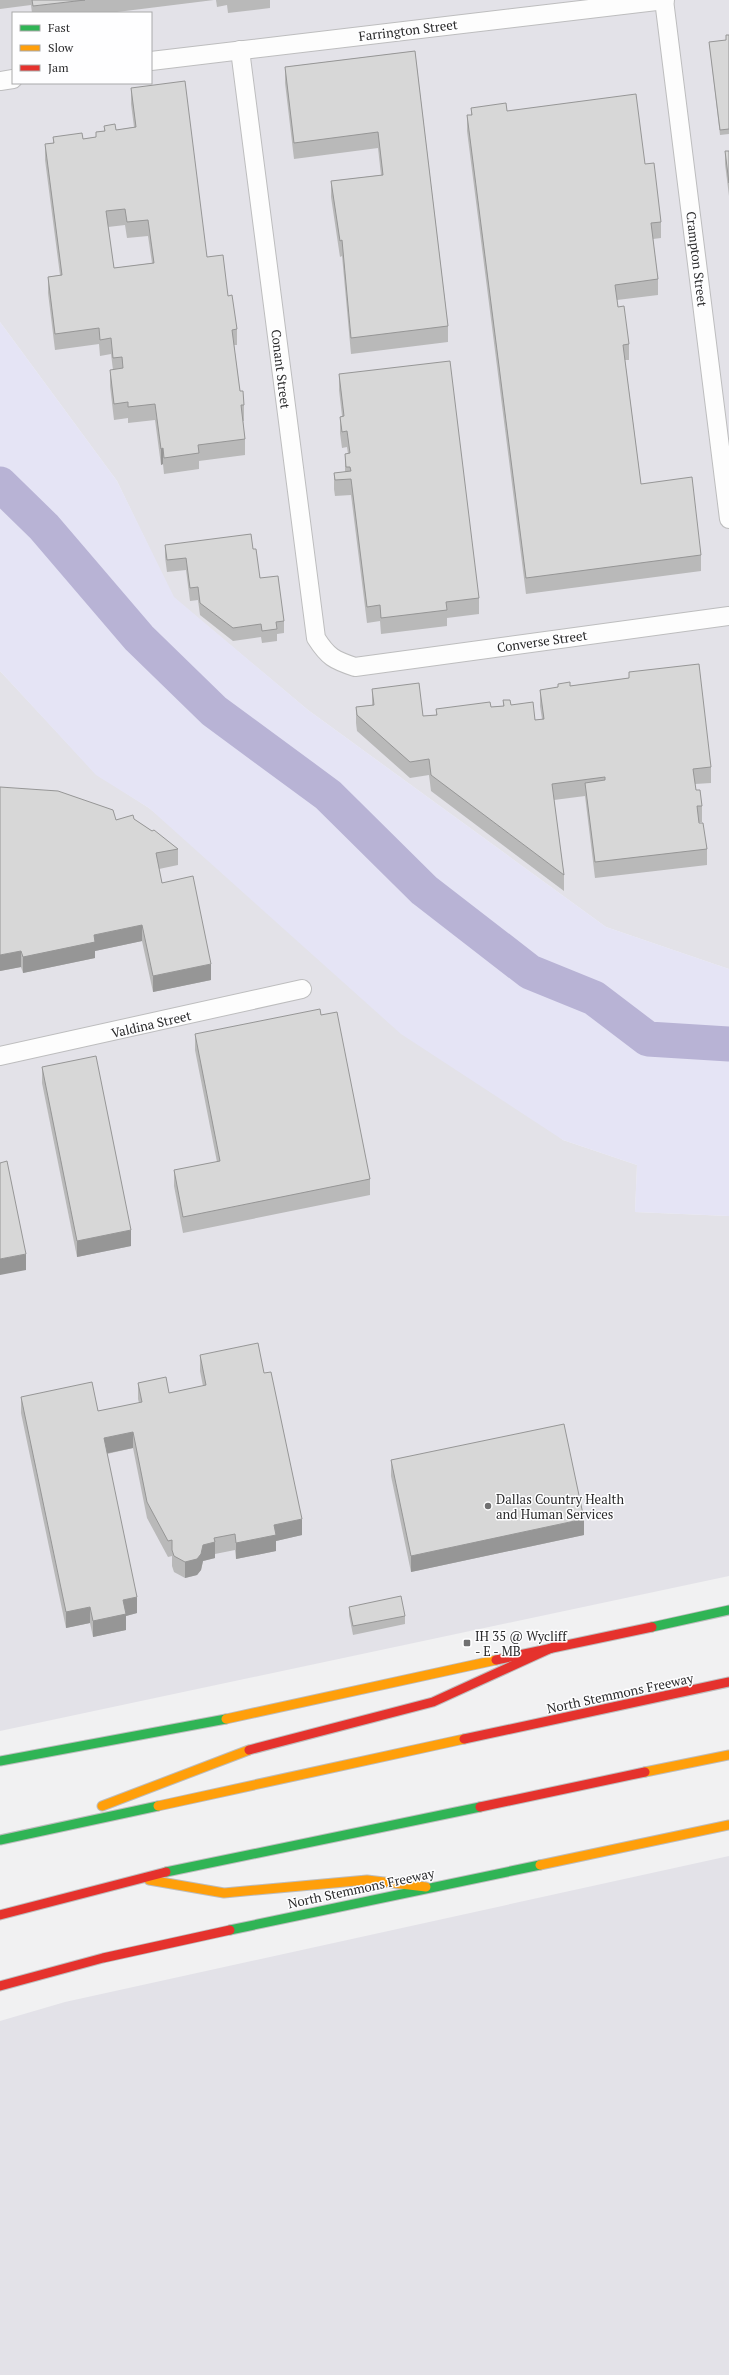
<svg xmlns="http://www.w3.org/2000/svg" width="729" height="2375" font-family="'PT Serif',serif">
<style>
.built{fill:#e3e2e8;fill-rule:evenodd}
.green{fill:#e5e4f5}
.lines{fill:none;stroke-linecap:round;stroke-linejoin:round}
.river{stroke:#b8b3d5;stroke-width:35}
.street-casing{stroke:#bdbdbe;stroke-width:20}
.fast-casing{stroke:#bdbdbe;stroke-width:11}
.slow-casing{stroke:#bdbdbe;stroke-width:11}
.jam-casing{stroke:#bdbdbe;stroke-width:11}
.street{stroke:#fdfdfd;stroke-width:18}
.fast{stroke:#30b455;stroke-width:9}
.slow{stroke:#ff9f0a;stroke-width:9}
.jam{stroke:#e5322d;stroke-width:9}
.wall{fill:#b9b9b9;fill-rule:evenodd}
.shaded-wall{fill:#969696}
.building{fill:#d7d7d7;stroke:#969696;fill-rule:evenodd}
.poi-dot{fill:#707071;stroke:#fefeff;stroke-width:1.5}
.labels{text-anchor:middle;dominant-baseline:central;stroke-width:3;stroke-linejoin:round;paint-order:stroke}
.street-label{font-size:13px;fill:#2a2a2b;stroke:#fefeff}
.poi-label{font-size:13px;fill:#2a2a2b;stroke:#fefeff;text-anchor:start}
</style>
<rect width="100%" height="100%" fill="#f1f1f2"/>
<g class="built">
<path d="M0,0H729V969L606,927L308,710L173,597L117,481L0,322ZM13,13H151V83H13Z"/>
<polygon points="0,671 96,774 149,808 563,1140 637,1165 635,1212 729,1216 729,1576 0,1731"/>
<polygon points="729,1856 729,2375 0,2375 0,2021 65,2002"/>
</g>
<polygon class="green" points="0,322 117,481 174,597 308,710 606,927 729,969 729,1216 635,1212 637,1165 563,1140 401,1034 149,808 96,775 0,671"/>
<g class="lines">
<polyline class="river" points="0,484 44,527 139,638 214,711 328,795 424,890 530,972 594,998 648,1039 729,1044"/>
<defs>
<g id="street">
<polyline points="664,0 729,519"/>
<path d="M240,50L316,638C328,657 334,660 355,667L729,616"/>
<polyline points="151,61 665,0"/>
<polyline points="0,81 13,79"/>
<polyline points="0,1056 302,989"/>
</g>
<g id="fast">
<polyline points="652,1627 729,1610"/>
<polyline points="0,1761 226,1719"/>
<polyline points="0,1840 158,1806"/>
<polyline points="166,1872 480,1807"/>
<polyline points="230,1930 540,1865"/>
</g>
<g id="slow">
<polyline points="226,1719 496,1660"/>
<polyline points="645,1772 729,1755"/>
<polyline points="102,1806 249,1750"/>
<polyline points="158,1806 464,1739"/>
<polyline points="540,1865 729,1825"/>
<polyline points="149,1880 224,1893 367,1880 426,1887"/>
</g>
<g id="jam">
<polyline points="496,1660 652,1627"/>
<polyline points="464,1739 729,1682"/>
<polyline points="249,1750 433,1702 558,1645"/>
<polyline points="480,1807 645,1772"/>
<polyline points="0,1915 166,1872"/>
<polyline points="0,1986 103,1958 230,1930"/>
</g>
</defs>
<use href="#street" class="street-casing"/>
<use href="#fast" class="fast-casing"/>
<use href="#slow" class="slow-casing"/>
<use href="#jam" class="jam-casing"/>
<use href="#street" class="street"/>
<use href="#fast" class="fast"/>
<use href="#slow" class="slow"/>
<use href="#jam" class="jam"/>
</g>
<g class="wall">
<polygon points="0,0 214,0 109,13 32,13 31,5 0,9"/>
<polygon points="216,0 270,0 270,8 228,13 227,5 217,7"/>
<polygon points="726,35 729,35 729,134 720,135 709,42 726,40"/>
<polygon points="415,51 448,326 448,342 351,354 342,256 340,257 331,197 331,181 381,175 378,148 294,159 285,83 285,67"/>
<path d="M131,88L207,257L228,296L237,329V345H234L240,391L244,405V421H243L245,439V455L199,461V469L164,474L163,464L161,465L155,420L128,423V418L114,420L110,386V370H113L111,354L100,356L99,344L55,350L48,293V277L60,275L45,160V144L53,143V137L83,139L96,137V132L104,131V126L116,130L134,127L131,104ZM125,225L127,238L148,236L152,263L114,268L108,227Z"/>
<polygon points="471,108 507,111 645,164 661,222 661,238 653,239 658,279 658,295 617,300 618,307 629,344 629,360 625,360 641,484 701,555 701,571 526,594 467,131 467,115 471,115"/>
<polygon points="725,151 729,151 729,196 725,164"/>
<polygon points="339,374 479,598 479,614 447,618 447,626 381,634 380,621 367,623 351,495 335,496 334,489 334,473 345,472 345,454 348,454 347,447 342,448 340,433 340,417 342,416 339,390"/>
<polygon points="165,545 253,549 260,578 284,621 284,633 277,634 277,641 262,643 261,637 233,641 200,615 198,600 190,601 186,570 167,572 165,557"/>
<polygon points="629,672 711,767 711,783 695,784 696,790 702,806 702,822 699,822 707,849 707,865 595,878 585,796 554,800 564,875 564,891 431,791 429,775 410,778 357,731 356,723 356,707 372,705 372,689 423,716 436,715 436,709 491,707 503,706 503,700 535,720 542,719 540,706 540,690 629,678"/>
<polygon points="134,819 178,849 178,865 159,869 162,883 211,980 153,992 142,941 95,951 95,958 23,973 21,967 0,971 116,820"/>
<polygon points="321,1015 370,1179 370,1195 183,1233 174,1186 174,1170 217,1162 195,1050 195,1034"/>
<polygon points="42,1067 131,1246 77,1257 42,1083"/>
<polygon points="200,1355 264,1373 302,1535 276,1541 276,1551 236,1559 235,1550 215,1554 215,1558 203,1561 201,1570 197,1575 185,1578 174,1572 172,1566 172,1556 168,1557 147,1518 133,1448 107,1454 137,1613 126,1616 126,1630 93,1637 90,1623 66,1628 21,1413 21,1397 98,1411 139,1403 138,1399 138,1383 169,1393 203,1386 200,1371"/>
<polygon points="391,1460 584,1535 411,1572 391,1476"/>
<polygon points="349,1607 405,1616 405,1624 353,1635 349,1615"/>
</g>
<g class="shaded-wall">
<polygon points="163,448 163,464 161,465 161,449"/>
<polygon points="142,925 142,941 95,951 95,958 23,973 23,957 94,935"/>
<polygon points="21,951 21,967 0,971 0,955"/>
<polygon points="211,964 211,980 153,992 153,976"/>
<polygon points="131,1230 131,1246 77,1257 77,1241"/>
<polygon points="26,1254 26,1270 0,1275 0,1259"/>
<polygon points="133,1432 133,1448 104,1454 104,1438"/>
<polygon points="302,1519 302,1535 276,1541 276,1551 236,1559 236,1543 274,1525"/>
<polygon points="584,1519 584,1535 411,1572 411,1556"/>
<polygon points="215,1542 215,1558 203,1561 201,1570 197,1575 185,1578 185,1562 203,1545"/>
<polygon points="137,1597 137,1613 126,1616 126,1630 93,1637 93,1621 123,1600"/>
<polygon points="90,1607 90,1623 66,1628 66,1612"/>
</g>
<g class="building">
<polygon points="32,0 85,0 33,6"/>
<polygon points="726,35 729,35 729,129 720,130 709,42 726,40"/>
<polygon points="415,51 448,326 351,338 342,240 340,241 331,181 383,175 378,132 294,143 285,67"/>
<path d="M185,81L207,257L223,255L228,296L232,295L237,329L232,330L240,391H243L244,405H241L245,439L198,445L199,453L164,458L163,448L161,449L155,404L128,407V402L114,404L110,370L123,368L122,357L113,358L111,338L100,340L99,328L55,334L48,277L62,275L45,144L54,143L53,137L82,133L83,139L96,137V132L105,131L104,126L115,124L116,130L136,127L131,88ZM125,209L127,222L148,220L154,263L114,268L106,211Z"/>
<polygon points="636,94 645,164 654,163 661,222 651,223 658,279 615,285 618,307 624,306 629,344 623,345 641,484 692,477 701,555 526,578 467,115 472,115 471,108 506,103 507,111"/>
<polygon points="725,151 729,151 729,183"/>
<polygon points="450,361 479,598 446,602 447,610 381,618 380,605 367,607 351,479 335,480 334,473 351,471 350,467 346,467 345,454 350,453 347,431 342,432 340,417 344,416 339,374"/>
<polygon points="251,534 253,549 256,549 260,578 278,576 284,621 276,622 277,629 262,631 261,624 233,628 200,603 198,587 190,588 186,558 167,560 165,545"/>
<polygon points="699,664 711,767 693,769 696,790 700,790 702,806 697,806 699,823 703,823 707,849 595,862 585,783 605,780 605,777 552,784 564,875 431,775 429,759 410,762 357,715 356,707 374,705 372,689 419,683 423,716 437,715 436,709 490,702 491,707 504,706 503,700 510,700 511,705 533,702 535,720 544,719 540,690 558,687 558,684 570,682 570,686 629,678 629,672"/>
<polygon points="0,787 58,791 113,810 116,820 133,815 134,819 152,831 154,830 178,849 156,853 162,883 193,876 211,964 153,976 142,925 94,935 95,942 23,957 21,951 0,955"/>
<polygon points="320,1009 321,1015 337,1012 370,1179 183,1217 174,1170 220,1161 195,1034"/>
<polygon points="96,1056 131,1230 77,1241 42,1067"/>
<polygon points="7,1161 26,1254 0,1259 0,1163"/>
<polygon points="258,1343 264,1373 271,1372 302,1519 274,1525 276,1535 236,1543 235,1534 214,1538 215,1542 203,1545 201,1554 197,1559 185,1562 174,1556 172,1550 172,1540 168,1541 147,1502 133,1432 104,1438 137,1597 123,1600 126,1614 93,1621 90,1607 66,1612 21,1397 92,1382 98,1411 142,1402 138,1383 166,1377 169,1393 206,1385 200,1355"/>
<polygon points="564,1424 584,1519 411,1556 391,1460"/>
<polygon points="401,1596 405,1616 353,1626 349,1607"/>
</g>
<g class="poi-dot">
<circle cx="488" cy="1506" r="4"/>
<rect x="463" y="1639" width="8" height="8" rx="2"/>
</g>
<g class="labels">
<g class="street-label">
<text transform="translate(408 30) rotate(-7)">Farrington Street</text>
<text transform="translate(697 259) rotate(83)">Crampton Street</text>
<text transform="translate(281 369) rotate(83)">Conant Street</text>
<text transform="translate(542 641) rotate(-8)">Converse Street</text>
<text transform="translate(151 1024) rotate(-13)">Valdina Street</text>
<text transform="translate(620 1693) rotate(-12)">North Stemmons Freeway</text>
<text transform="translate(361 1888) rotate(-12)">North Stemmons Freeway</text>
</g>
<g class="poi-label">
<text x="496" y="1499">Dallas Country Health<tspan x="496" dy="15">and Human Services</tspan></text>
<text x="475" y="1636">IH 35 @ Wycliff<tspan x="475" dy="15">- E - MB</tspan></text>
</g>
</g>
<rect x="12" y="12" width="140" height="72" fill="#fefeff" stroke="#a9a9aa"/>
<rect x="20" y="25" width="20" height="6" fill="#30b455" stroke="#a9a9aa"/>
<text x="48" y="32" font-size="12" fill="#2a2a2b">Fast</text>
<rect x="20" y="45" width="20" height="6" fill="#ff9f0a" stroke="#a9a9aa"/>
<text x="48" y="52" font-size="12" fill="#2a2a2b">Slow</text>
<rect x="20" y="65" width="20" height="6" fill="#e5322d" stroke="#a9a9aa"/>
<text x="48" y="72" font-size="12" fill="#2a2a2b">Jam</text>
</svg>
